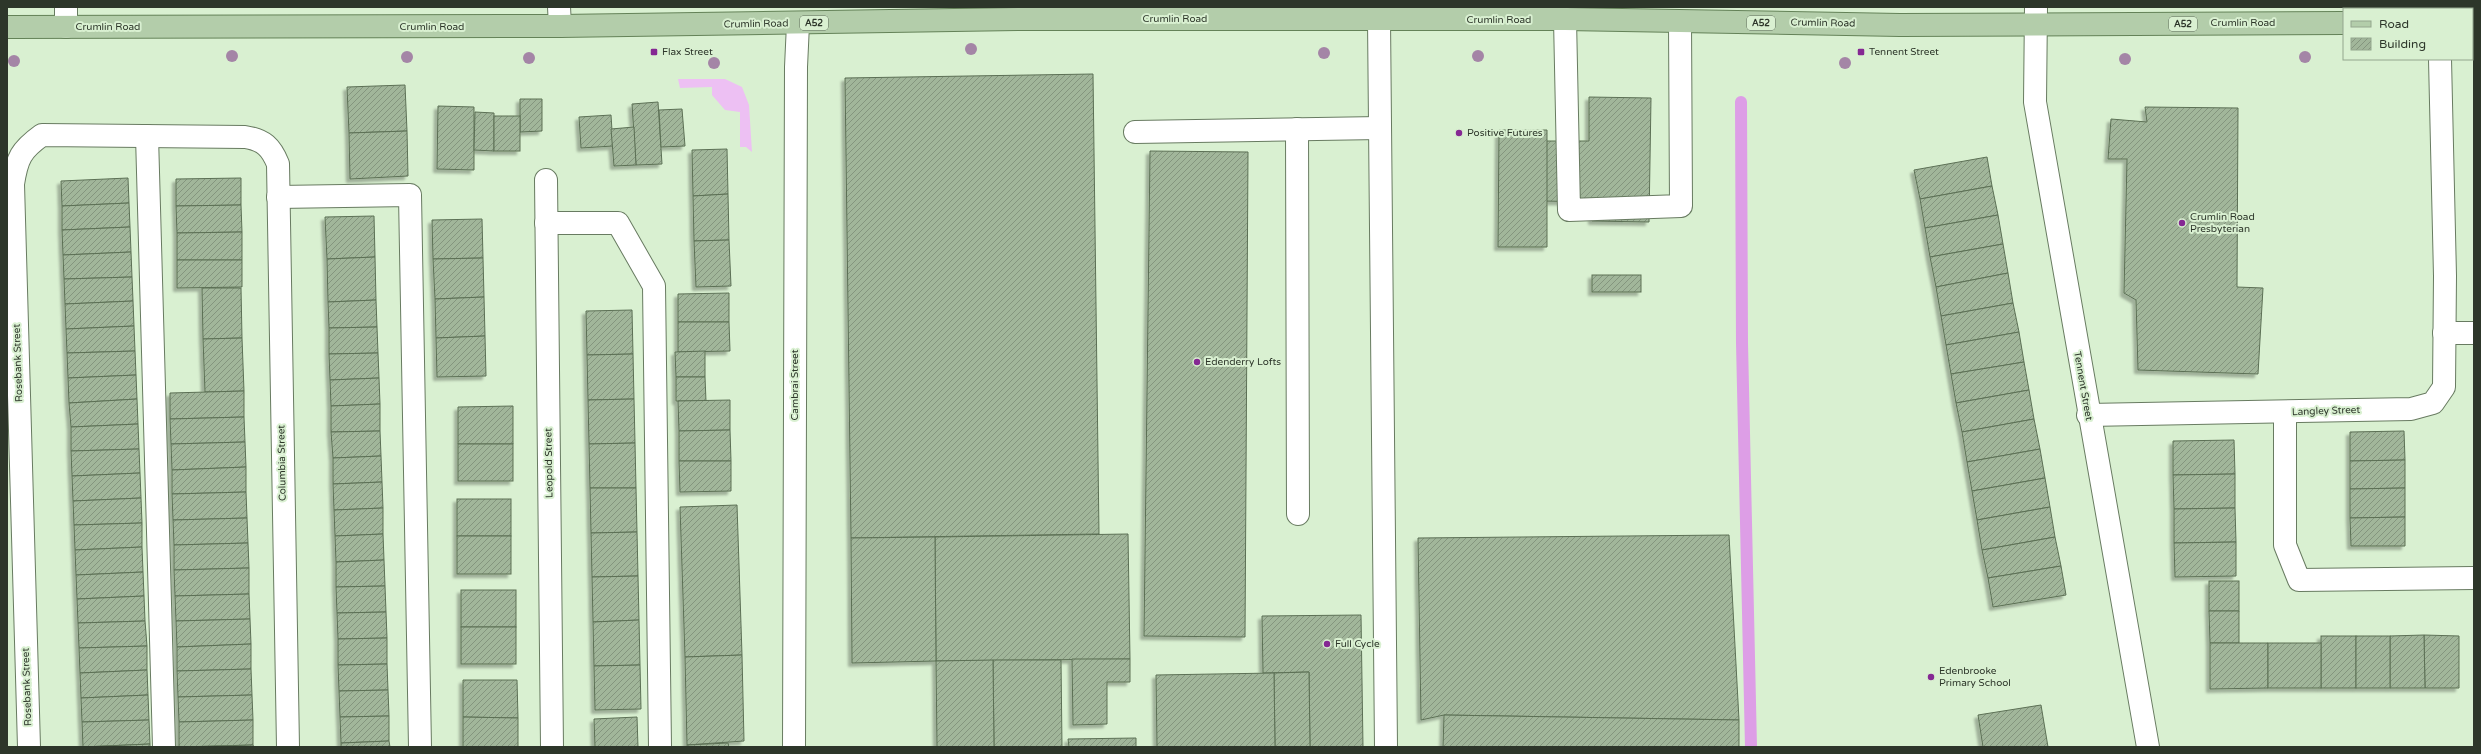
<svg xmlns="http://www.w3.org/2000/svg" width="2481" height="754" font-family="'Varela Round',sans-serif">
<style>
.grass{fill:#edc0f3}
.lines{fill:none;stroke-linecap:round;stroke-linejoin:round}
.stream{stroke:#dd9ee6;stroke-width:12}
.building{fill:url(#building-hatch);stroke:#5c7055;filter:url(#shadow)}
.minor-casing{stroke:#687b61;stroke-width:24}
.major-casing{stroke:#648258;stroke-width:24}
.minor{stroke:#fff;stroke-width:22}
.major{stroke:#b3cdaa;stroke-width:22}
.tree{fill:#a485a6}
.poi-dot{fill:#852893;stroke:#d9f0d1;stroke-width:1.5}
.labels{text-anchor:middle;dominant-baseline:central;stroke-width:4;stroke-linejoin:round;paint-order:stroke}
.shield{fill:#d9f0d1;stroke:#616e5c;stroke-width:1}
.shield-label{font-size:9px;font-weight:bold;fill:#2d362a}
.street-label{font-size:10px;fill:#2d362a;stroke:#d9f0d1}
.poi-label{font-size:10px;fill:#2d362a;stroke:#d9f0d1;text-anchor:start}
</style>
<defs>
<pattern id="building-hatch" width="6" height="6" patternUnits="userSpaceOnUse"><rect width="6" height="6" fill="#a1b69a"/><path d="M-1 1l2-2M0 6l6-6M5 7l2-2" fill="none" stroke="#84957e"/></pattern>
<filter id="shadow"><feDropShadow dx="-3.5" dy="3.5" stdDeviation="1" flood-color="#0004"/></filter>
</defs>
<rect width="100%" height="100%" fill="#d9f0d1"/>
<polygon class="grass" points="678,79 725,79 742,87 749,105 752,152 746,147 740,147 740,112 725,110 712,95 712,87 680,88"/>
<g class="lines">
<polyline class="stream" points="1741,102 1742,343 1751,747"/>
</g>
<g class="building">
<polygon points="1093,74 1099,534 851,538 845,78"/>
<polygon points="405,85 407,131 349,133 347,87"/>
<polygon points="1589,97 1651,98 1649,222 1592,221 1592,202 1543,201 1544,141 1589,141"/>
<polygon points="520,99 542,99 542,131 520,132"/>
<polygon points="658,102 662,164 636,165 632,104"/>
<polygon points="438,106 474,107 474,170 437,169"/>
<polygon points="2145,107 2238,108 2237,287 2263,288 2258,374 2138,370 2136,300 2124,293 2127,159 2108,159 2111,119 2147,122"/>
<polygon points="682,109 685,146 661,147 659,110"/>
<polygon points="475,112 494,113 494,151 474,150"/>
<polygon points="611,115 613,146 581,148 579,117"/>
<rect x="494" y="116" width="26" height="35"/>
<polygon points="634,127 636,165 614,166 611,129"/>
<polygon points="1499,130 1547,130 1547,247 1498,247"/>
<polygon points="407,131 408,176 350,179 349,133"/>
<polygon points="727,149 728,194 693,196 692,150"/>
<polygon points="1150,151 1248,152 1245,637 1144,636"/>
<polygon points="1987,157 1992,186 1920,199 1914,170"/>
<polygon points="128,178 129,203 62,206 61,181"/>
<polygon points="241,178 241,205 176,206 176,179"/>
<polygon points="1992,186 1998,215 1925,228 1920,199"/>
<polygon points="728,194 729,240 694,241 693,196"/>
<polygon points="129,203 130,227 62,230 62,206"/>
<polygon points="241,205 242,232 177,233 176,206"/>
<polygon points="1998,215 2003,244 1930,257 1925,228"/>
<polygon points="374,216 375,257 327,259 325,217"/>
<polygon points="482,219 483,258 433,259 432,220"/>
<polygon points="130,227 131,252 63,255 62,230"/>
<polygon points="242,232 242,260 177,260 177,233"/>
<polygon points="729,240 731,286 696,287 694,241"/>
<polygon points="2003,244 2008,273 1936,287 1930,257"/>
<polygon points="131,252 132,277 64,279 63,255"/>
<polygon points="375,257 376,300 328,302 327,259"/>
<polygon points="483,258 484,297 435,299 433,259"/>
<polygon points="177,260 242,260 242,287 177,288"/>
<polygon points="2008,273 2013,303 1941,316 1936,287"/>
<rect x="1592" y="275" width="49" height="17"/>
<polygon points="132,277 133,301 65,304 64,279"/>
<polygon points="202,288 241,288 242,338 203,339"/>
<polygon points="729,293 729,322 678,322 678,294"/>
<polygon points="484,297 485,336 436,338 435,299"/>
<polygon points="376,300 377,327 329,328 328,302"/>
<polygon points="133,301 134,326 66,329 65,304"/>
<polygon points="2013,303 2019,332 1946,345 1941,316"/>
<polygon points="632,310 633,354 587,355 586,311"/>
<polygon points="678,322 729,322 730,351 678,352"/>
<polygon points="134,326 135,351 67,353 66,329"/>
<polygon points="377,327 378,353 329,354 329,328"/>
<polygon points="2019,332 2024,362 1951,374 1946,345"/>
<polygon points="485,336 486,376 437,377 436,338"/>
<polygon points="242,338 244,391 205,392 203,339"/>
<polygon points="135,351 136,375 68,378 67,353"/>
<polygon points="705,351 705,377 676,377 675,352"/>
<polygon points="378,353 379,378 330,380 329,354"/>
<polygon points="633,354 634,399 588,400 587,355"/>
<polygon points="2024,362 2029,390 1956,403 1951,374"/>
<polygon points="136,375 137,399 69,403 68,378"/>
<polygon points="676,377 705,377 706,401 676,401"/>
<polygon points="379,378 380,404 331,406 330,380"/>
<polygon points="2029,390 2034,419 1962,432 1956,403"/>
<polygon points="244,391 244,417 170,419 170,393"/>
<polygon points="137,399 138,424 71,427 69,403"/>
<polygon points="634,399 635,443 589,444 588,400"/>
<polygon points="730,400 730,430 679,431 678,401"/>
<polygon points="380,404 380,431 331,432 331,406"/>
<polygon points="513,406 513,444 458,444 458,407"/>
<polygon points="244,417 245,442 171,444 170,419"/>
<polygon points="2034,419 2040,449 1967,462 1962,432"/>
<polygon points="138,424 139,449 71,451 71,427"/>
<polygon points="730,430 731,461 679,461 679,431"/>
<polygon points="380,431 381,456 333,458 331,432"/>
<polygon points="2404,431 2405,460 2350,461 2350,432"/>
<polygon points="2234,440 2235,474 2173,475 2173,441"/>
<polygon points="245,442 246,467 172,470 171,444"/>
<polygon points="635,443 636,488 590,488 589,444"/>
<rect x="458" y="444" width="55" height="37"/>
<polygon points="139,449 140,473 72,476 71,451"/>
<polygon points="2040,449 2045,478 1972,491 1967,462"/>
<polygon points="381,456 382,482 333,484 333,458"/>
<polygon points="2405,460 2405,488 2350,489 2350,461"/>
<polygon points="679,461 731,461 731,491 680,492"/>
<polygon points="246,467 246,492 172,494 172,470"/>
<polygon points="140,473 141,498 73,501 72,476"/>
<polygon points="2235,474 2235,508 2174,509 2173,475"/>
<polygon points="2045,478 2050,507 1977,520 1972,491"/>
<polygon points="382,482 383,508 334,510 333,484"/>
<polygon points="590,488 636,488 637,532 591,533"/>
<polygon points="2405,488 2405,517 2350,518 2350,489"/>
<polygon points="246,492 247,518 173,520 172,494"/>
<polygon points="141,498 142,523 74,525 73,501"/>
<rect x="457" y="499" width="54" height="37"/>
<polygon points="737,505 742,655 685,657 680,507"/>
<polygon points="2050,507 2055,537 1982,550 1977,520"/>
<polygon points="383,508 383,534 335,536 334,510"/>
<polygon points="2235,508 2236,542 2174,543 2174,509"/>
<polygon points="2405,517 2405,546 2351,546 2350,518"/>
<polygon points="247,518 248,543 174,545 173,520"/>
<polygon points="142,523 142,547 75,550 74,525"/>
<polygon points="637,532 638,576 592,577 591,533"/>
<polygon points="383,534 384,560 336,562 335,536"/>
<polygon points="1128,534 1130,659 936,661 935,537"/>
<polygon points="1729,535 1739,720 1444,715 1421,720 1418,538"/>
<rect x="457" y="536" width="54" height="38"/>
<polygon points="935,537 936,661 852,663 851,538"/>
<polygon points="2055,537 2061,566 1988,578 1982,550"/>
<polygon points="2236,542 2236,576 2175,577 2174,543"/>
<polygon points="248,543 249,568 174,570 174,545"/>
<polygon points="142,547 143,572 76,575 75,550"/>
<polygon points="384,560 385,586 336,587 336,562"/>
<polygon points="2061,566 2066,595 1993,607 1988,578"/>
<polygon points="249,568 249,594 175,596 174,570"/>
<polygon points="143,572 144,596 77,599 76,575"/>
<polygon points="638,576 639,620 593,622 592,577"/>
<rect x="2209" y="581" width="30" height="30"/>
<polygon points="385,586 386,612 337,613 336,587"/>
<rect x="461" y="590" width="55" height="37"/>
<polygon points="249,594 250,619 176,621 175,596"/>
<polygon points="144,596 145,621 78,623 77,599"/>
<polygon points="2209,611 2239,611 2239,643 2210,643"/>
<polygon points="386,612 387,638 338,639 337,613"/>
<polygon points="1361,615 1363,747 1310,747 1309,672 1263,673 1262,616"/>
<polygon points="250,619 251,644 177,647 176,621"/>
<polygon points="639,620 640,665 594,666 593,622"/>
<polygon points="145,621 147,646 79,648 78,623"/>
<rect x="461" y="627" width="55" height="37"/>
<polygon points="2424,635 2459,636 2459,688 2425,688"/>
<polygon points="2424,635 2425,688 2390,688 2390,636"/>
<rect x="2321" y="636" width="35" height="52"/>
<rect x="2356" y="636" width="34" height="52"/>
<polygon points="387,638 387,664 338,665 338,639"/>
<polygon points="2210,643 2268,643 2268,688 2210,689"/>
<rect x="2268" y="643" width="53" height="45"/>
<polygon points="251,644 251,669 177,671 177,647"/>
<polygon points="147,646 147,670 80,673 79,648"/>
<polygon points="742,655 744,741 687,745 685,657"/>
<polygon points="1072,659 1130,659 1130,682 1107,682 1107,724 1073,725"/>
<polygon points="993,660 1061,660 1062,747 994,747"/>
<polygon points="993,660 994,747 937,747 936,661"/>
<polygon points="387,664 388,690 339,691 338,665"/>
<polygon points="640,665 641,709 595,710 594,666"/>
<polygon points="251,669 252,695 178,697 177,671"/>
<polygon points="147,670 148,695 81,698 80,673"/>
<polygon points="1309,672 1310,747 1275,747 1274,673"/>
<polygon points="1274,673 1275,747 1157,747 1156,675"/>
<polygon points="463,680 517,680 518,718 463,717"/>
<polygon points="388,690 389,716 340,717 339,691"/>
<polygon points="148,695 149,720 82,722 81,698"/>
<polygon points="252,695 253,720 179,722 178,697"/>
<polygon points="2041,705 2048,747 1983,747 1978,715"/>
<polygon points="1444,715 1739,720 1739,747 1443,747"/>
<polygon points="389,716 389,741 341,743 340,717"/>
<polygon points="463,717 518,718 518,747 463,747"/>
<polygon points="637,717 638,747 595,747 594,719"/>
<polygon points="149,720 150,744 83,747 82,722"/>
<polygon points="253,720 253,745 179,747 179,722"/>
<polygon points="1136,738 1136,747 1069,747 1068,739"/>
<polygon points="389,741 390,747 341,747 341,743"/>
<polygon points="728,743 729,747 687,747 687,745"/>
<polygon points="150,744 150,747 83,747"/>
<polygon points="253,745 254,747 184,747"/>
</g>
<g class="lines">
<defs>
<g id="minor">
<polyline points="559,7 560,26"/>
<polyline points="2036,7 2035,102 2148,747"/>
<polyline points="1565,19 1569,210 1681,206 1680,22"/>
<polyline points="1379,20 1386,747"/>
<polyline points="66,27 66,7"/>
<polyline points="1297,129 1298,514"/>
<polyline points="1135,132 1380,128"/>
<polyline points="147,136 164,747"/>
<polyline points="546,180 552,747"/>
<polyline points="278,197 410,195 420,747"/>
<polyline points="546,223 618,223 654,286 660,747"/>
<polyline points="2444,333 2474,333"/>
<polyline points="2285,412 2285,545 2299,580 2474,578"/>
<polyline points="2088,415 2411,409 2433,403 2444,387 2445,276 2440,59"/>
<path d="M29,747L13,184C17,158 21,150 42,135L245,137C264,140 271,147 278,164L288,747"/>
<polyline points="794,747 796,67 798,24"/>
</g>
<g id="major">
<polyline points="2472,22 2474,22"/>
<polyline points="7,27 560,26 1018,19 1565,19 1900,25 2344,23"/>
</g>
</defs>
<use href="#minor" class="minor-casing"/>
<use href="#major" class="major-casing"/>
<use href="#minor" class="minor"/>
<use href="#major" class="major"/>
</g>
<g class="tree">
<circle cx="971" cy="49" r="6"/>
<circle cx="1324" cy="53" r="6"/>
<circle cx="232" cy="56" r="6"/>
<circle cx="1478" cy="56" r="6"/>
<circle cx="407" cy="57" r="6"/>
<circle cx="2305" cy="57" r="6"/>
<circle cx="529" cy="58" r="6"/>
<circle cx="2125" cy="59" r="6"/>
<circle cx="14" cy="61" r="6"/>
<circle cx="714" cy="63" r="6"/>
<circle cx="1845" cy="63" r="6"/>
</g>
<g class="poi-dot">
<rect x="650" y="48" width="8" height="8" rx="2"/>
<rect x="1857" y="48" width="8" height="8" rx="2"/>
<circle cx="1459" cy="133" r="4"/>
<circle cx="2182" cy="223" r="4"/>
<circle cx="1197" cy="362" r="4"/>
<circle cx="1327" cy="644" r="4"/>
<circle cx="1931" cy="677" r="4"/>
</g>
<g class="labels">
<g class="shield">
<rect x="800" y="16" width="28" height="14" rx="3"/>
<rect x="1747" y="16" width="28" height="14" rx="3"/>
<rect x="2169" y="17" width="28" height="14" rx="3"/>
</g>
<g class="shield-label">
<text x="814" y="23">A52</text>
<text x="1761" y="23">A52</text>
<text x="2183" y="24">A52</text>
</g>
<g class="street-label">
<text x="1175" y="19">Crumlin Road</text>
<text x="1499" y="20">Crumlin Road</text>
<text transform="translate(1823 23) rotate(1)">Crumlin Road</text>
<text x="2243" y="23">Crumlin Road</text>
<text transform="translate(756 24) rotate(-1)">Crumlin Road</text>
<text x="108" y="27">Crumlin Road</text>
<text x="432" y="27">Crumlin Road</text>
<text transform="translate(18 363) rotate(-92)">Rosebank Street</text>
<text transform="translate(795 385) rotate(-90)">Cambrai Street</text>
<text transform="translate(2083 386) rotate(80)">Tennent Street</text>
<text transform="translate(2326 411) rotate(-2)">Langley Street</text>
<text transform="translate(282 463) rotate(-91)">Columbia Street</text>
<text transform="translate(549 463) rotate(-91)">Leopold Street</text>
<text transform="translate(27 687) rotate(-92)">Rosebank Street</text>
</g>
<g class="poi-label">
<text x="662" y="52">Flax Street</text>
<text x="1869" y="52">Tennent Street</text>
<text x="1467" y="133">Positive Futures</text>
<text x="2190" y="217">Crumlin Road<tspan x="2190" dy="12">Presbyterian</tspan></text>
<text x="1205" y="362">Edenderry Lofts</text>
<text x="1335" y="644">Full Cycle</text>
<text x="1939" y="671">Edenbrooke<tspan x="1939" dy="12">Primary School</tspan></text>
</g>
</g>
<rect width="2481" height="754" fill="none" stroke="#2d362a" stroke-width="16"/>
<rect x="2343" y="8" width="130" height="52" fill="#d9f0d1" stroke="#94a68e"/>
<rect x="2351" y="21" width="20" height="6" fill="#b3cdaa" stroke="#94a68e"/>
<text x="2379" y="28" font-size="12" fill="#2d362a">Road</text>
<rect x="2351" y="38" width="20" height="12" fill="url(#building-hatch)" stroke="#94a68e"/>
<text x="2379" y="48" font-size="12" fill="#2d362a">Building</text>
</svg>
